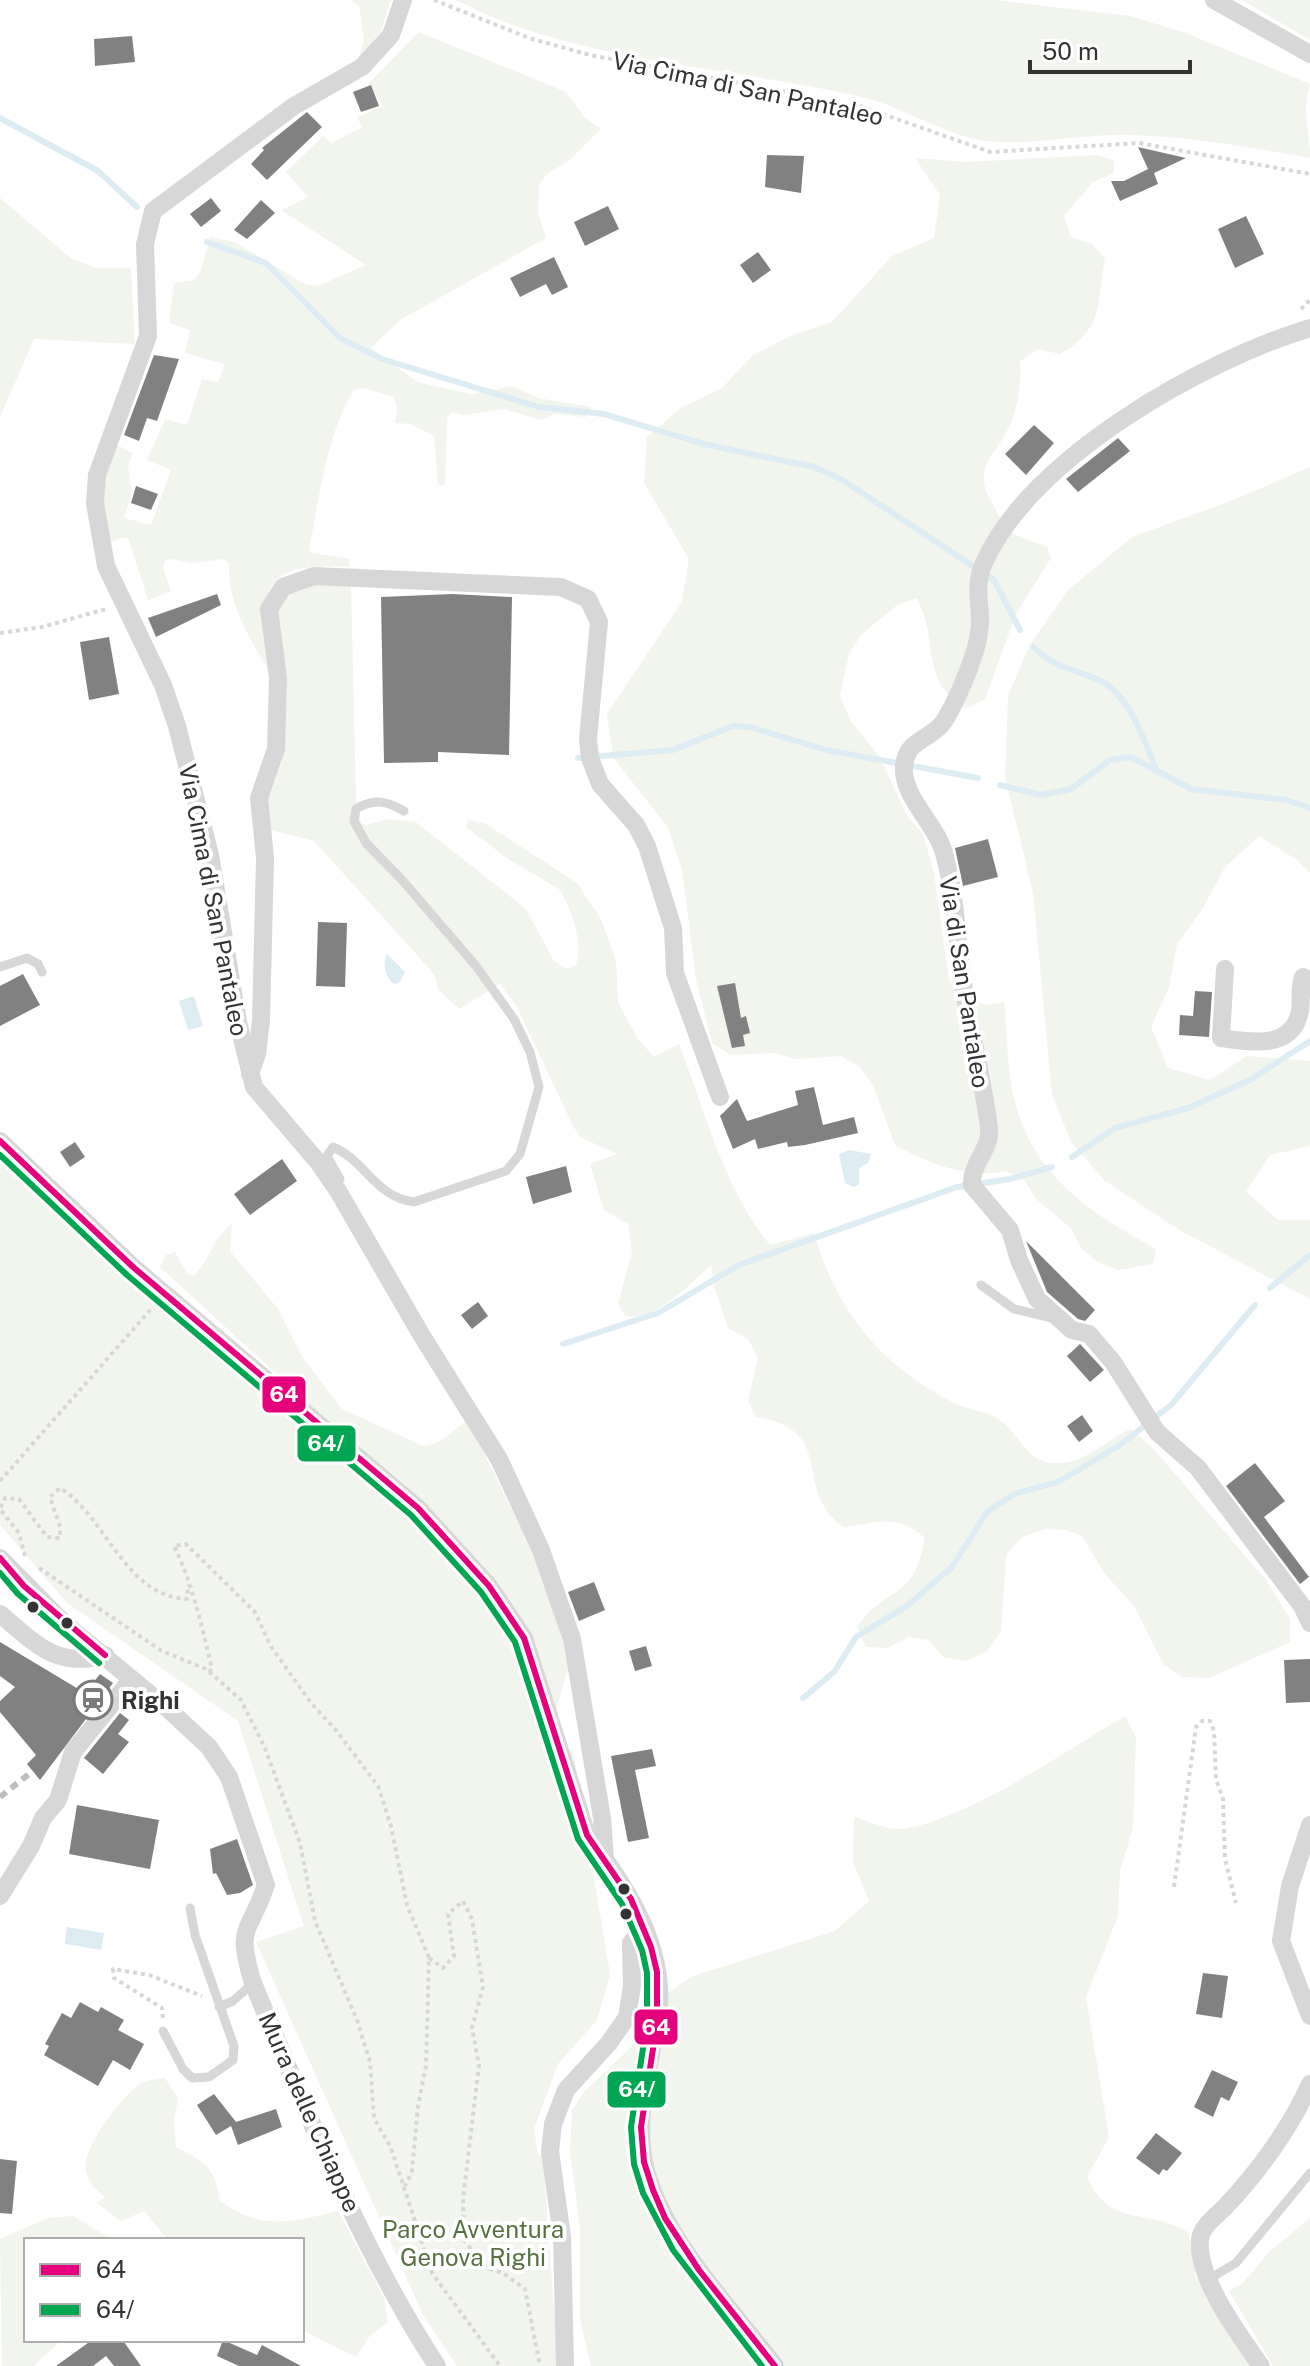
<svg xmlns="http://www.w3.org/2000/svg" width="1310" height="2366" font-family="'Public Sans',sans-serif">
<style>
.green{fill:#f1f5ed}
.water{fill:#ddebf3}
.lines{fill:none;stroke-linecap:round;stroke-linejoin:round}
.stream{stroke:#ddebf3;stroke-width:6}
.building{fill:#818181}
.path{stroke:#d6d6d6;stroke-width:4;stroke-dasharray:4 4;stroke-linecap:butt}
.service{stroke:#d7d7d7;stroke-width:9}
.minor{stroke:#d7d7d7;stroke-width:18}
.rail{stroke:#bebebe;stroke-width:6;stroke-dasharray:8 6;stroke-linecap:butt}
.bus-1-casing{stroke:#fff;stroke-width:12}
.bus-2-casing{stroke:#fff;stroke-width:12}
.bus-1{stroke:#e5007d;stroke-width:6}
.bus-2{stroke:#00a651;stroke-width:6}
.bus-dot{fill:#333;stroke:#fff;stroke-width:3}
.labels{text-anchor:middle;dominant-baseline:central;stroke-width:8;stroke-linejoin:round;paint-order:stroke}
.street-label{font-size:24px;fill:#333;stroke:#fff}
.poi-label{font-size:24px;font-weight:bold;fill:#333;stroke:#fff;text-anchor:start}
.park-label{font-size:24px;fill:#56703f;stroke:#fff}
.line-badge{stroke:#fff;stroke-width:3}
.badge-label{font-size:22px;text-anchor:middle;font-weight:bold;fill:#fff}
</style>
<rect width="100%" height="100%" fill="#fff"/>
<g class="green">
<polygon points="351,0 391,0 381,31 358,60 364,41 359,6"/>
<path d="M456,0H996L1130,16L1186,33L1310,84C1301,111 1310,130 1310,158C1248,147 1188,136 1125,135C1078,134 1032,146 986,141C947,136 905,108 866,98C734,66 578,64 456,0Z"/>
<polygon points="1242,0 1310,0 1310,40"/>
<path d="M419,32L566,92L585,118L601,129L570,160L547,174L539,185L538,212L546,238L400,320L371,348L417,382L471,394L513,386L538,398L592,407L586,417L554,414L542,420L503,409L464,415L451,412L447,418L445,485H438L434,436L411,424L395,423L397,408L394,397L363,388L354,390C327,431 319,501 309,550L312,553L350,559L349,567C251,561 263,596 272,674C251,643 227,603 229,564L224,559L191,563L171,559L165,561L163,568L171,591L148,600L128,538L117,539L108,545L102,482L117,445L133,453L128,467L132,492L124,518L151,525L171,470L147,460L165,419L187,425L202,379L218,382L225,364L185,353L190,330L169,323L174,283L194,280L201,270L210,237L234,242L305,284L318,286L366,265L281,210L308,197L286,172L323,136L332,143L362,127L357,117L383,106L369,83Z"/>
<path d="M1099,155L1114,161V173L1093,182L1064,216L1071,237L1092,244L1105,258C1096,303 1106,328 1060,354L1038,349L1020,361C1022,390 1017,415 1002,440C996,449 985,462 984,473C981,495 999,507 1004,530L1047,547L1051,558L1016,614L985,699L965,709C917,677 941,639 916,598L896,606L862,634L849,653L840,696L850,720L879,756L908,817L923,834L934,873L949,981L965,997L985,1005L1004,1002C1007,1031 1007,1061 1012,1089C1028,1173 1087,1211 1156,1249L1153,1264L1118,1270L1098,1262L1081,1248L1071,1228L1036,1199L1025,1181L1006,1171C970,1180 927,1163 895,1145L873,1085L860,1067L841,1056L796,1059L775,1053L731,1055L712,1043L696,979L682,870L668,828L613,757L607,714L682,602L689,559L644,483L647,437L681,408L722,388L752,356L790,336L832,322L892,256L934,238L940,195L915,158L965,162Z"/>
<polygon points="0,198 72,259 97,268 131,268 135,344 34,339 0,417"/>
<polygon points="1310,467 1310,873 1297,860 1259,836 1225,867 1203,908 1177,944 1169,987 1151,1027 1168,1068 1210,1080 1247,1056 1310,1061 1310,1146 1270,1155 1246,1192 1278,1220 1310,1220 1310,1299 1181,1231 1105,1181 1071,1142 1052,1094 1033,893 1005,777 1008,696 1029,646 1068,590 1132,537 1236,499"/>
<path d="M299,582L351,583L356,801L361,823L366,825L389,819L416,822L526,909L554,961L567,969L576,965C584,944 571,907 559,889L508,859L466,827L468,820L486,824L577,883L601,919L616,961L618,1002L637,1038L654,1057L679,1044C705,1111 724,1189 770,1245L814,1233C837,1312 880,1365 954,1403C968,1410 988,1411 1000,1420C1020,1435 1027,1463 1055,1463C1087,1464 1104,1440 1131,1429L1153,1448L1266,1580L1290,1619V1642L1209,1678L1182,1677L1164,1665L1134,1606L1105,1574L1082,1536L1066,1530L1044,1529L1021,1538L1006,1555L1001,1631L987,1651L966,1661L943,1657L929,1640L908,1637L888,1648L866,1647L857,1627C889,1582 913,1604 925,1538C897,1513 878,1523 844,1527C789,1490 841,1431 756,1417L748,1401L758,1358L748,1339L728,1328L714,1286L711,1265C690,1283 657,1322 625,1316L618,1304L632,1252L628,1224L604,1210L590,1164L617,1154L580,1137L573,1126L516,1005L500,984L459,1009L438,989L435,976L426,965L314,841L270,830L266,805L282,761L286,703L275,612L282,594Z"/>
<path d="M0,1159L104,1260L328,1438L319,1413L160,1267L166,1255L175,1252L187,1274L194,1276C210,1260 213,1237 232,1224L230,1251L278,1309L303,1358L342,1409L423,1446C446,1444 450,1430 468,1421L534,1554L559,1622L568,1669L556,1710L562,1748L573,1751L610,1974L597,2020L558,2064L534,2129L538,2155H543L558,2366H457L424,2317L256,1942L304,1926L238,1721L67,1603L0,1525Z"/>
<path d="M1125,1716L1136,1737L1133,1828L1120,1870L1118,1916L1086,1997L1109,2137L1087,2177C1110,2230 1150,2207 1189,2233L1196,2277L1206,2286L1255,2366H591L580,2319V2227L570,2153L572,2110L584,2092L632,2046L645,2028L651,2006L679,1985L693,1976L835,1931L869,1901L853,1862L854,1817C868,1821 887,1830 901,1829C966,1821 1067,1750 1125,1716Z"/>
<path d="M165,2078L178,2098L174,2122L176,2147C206,2163 215,2167 220,2201C261,2231 292,2222 338,2211L384,2298L388,2322L369,2337L356,2357L302,2330V2240H168L144,2211L121,2221L97,2203L105,2197C94,2189 83,2176 86,2161C90,2140 122,2095 140,2084C146,2080 158,2079 165,2078Z"/>
<polygon points="73,2216 113,2240 26,2240 26,2340 62,2340 33,2366 2,2366 0,2239 48,2218"/>
<polygon points="1310,2218 1310,2366 1273,2366 1229,2291 1243,2283 1270,2251"/>
</g>
<g class="water">
<path d="M387,954L405,972L399,983L394,984C385,978 382,963 387,954Z"/>
<polygon points="194,996 203,1026 188,1030 179,1001"/>
<polygon points="849,1150 871,1154 868,1163 859,1168 859,1184 854,1187 845,1183 839,1154"/>
<polygon points="67,1927 104,1933 101,1950 65,1944"/>
</g>
<g class="lines">
<g class="stream">
<polyline points="0,118 98,171 137,207"/>
<polyline points="207,242 266,263 340,338 382,359 539,407 604,414 708,445 814,467 841,479 994,580 1020,630"/>
<path d="M1033,647C1060,671 1069,667 1099,680C1128,693 1144,739 1155,767"/>
<polyline points="578,758 673,750 733,726 750,727 826,750 978,778"/>
<polyline points="1000,785 1041,795 1071,789 1110,760 1131,757 1191,789 1286,800 1310,808"/>
<polyline points="1072,1157 1115,1128 1188,1108 1250,1080 1310,1041"/>
<polyline points="1270,1288 1310,1255"/>
<polyline points="563,1344 658,1313 739,1265 957,1187 1010,1179 1052,1167"/>
<polyline points="803,1698 834,1672 856,1637 907,1606 952,1567 987,1512 1014,1494 1058,1482 1120,1445 1171,1405 1255,1305"/>
</g>
</g>
<g class="building">
<polygon points="132,36 135,62 95,66 94,39"/>
<polygon points="371,85 379,106 361,112 353,92"/>
<polygon points="307,112 322,127 267,180 251,164 264,150 262,148"/>
<polygon points="1138,147 1186,158 1154,173 1158,184 1120,201 1111,181 1124,181 1148,169"/>
<polygon points="767,155 804,156 801,193 765,187"/>
<polygon points="211,198 221,211 201,227 190,214"/>
<polygon points="261,200 275,213 247,239 234,230"/>
<polygon points="608,206 619,229 585,246 574,222"/>
<polygon points="1246,216 1264,254 1235,268 1218,229"/>
<polygon points="758,252 771,270 753,283 740,265"/>
<polygon points="554,257 568,287 552,295 546,284 520,297 510,278"/>
<polygon points="154,355 179,359 157,421 147,418 139,441 124,435"/>
<polygon points="1034,425 1054,443 1026,475 1005,454"/>
<polygon points="1118,438 1130,451 1078,492 1066,479"/>
<polygon points="136,486 158,494 151,510 131,503"/>
<polygon points="217,594 221,605 156,637 148,618"/>
<polygon points="452,594 512,597 509,755 438,752 438,762 384,763 381,597"/>
<polygon points="109,637 119,694 89,700 80,642"/>
<polygon points="988,839 998,877 963,886 955,848"/>
<polygon points="318,922 347,923 345,987 316,986"/>
<polygon points="23,974 40,1005 0,1026 0,986"/>
<polygon points="735,983 741,1018 746,1016 750,1033 743,1035 745,1046 732,1048 717,986"/>
<polygon points="1195,991 1212,992 1209,1037 1179,1035 1180,1015 1193,1016"/>
<polygon points="814,1087 823,1125 854,1117 858,1133 805,1145 788,1147 787,1142 758,1149 755,1139 733,1149 720,1116 737,1099 747,1121 798,1105 795,1091"/>
<polygon points="75,1142 85,1157 70,1167 60,1152"/>
<polygon points="282,1159 297,1181 250,1215 234,1194"/>
<polygon points="566,1166 572,1192 533,1204 526,1177"/>
<polygon points="1026,1241 1095,1310 1085,1321 1078,1319 1047,1292"/>
<polygon points="478,1302 488,1316 472,1329 461,1315"/>
<polygon points="1080,1344 1104,1370 1090,1382 1067,1356"/>
<polygon points="1082,1415 1093,1431 1079,1442 1067,1426"/>
<polygon points="1255,1463 1285,1501 1264,1517 1309,1577 1300,1584 1226,1486"/>
<polygon points="594,1582 605,1610 579,1621 568,1592"/>
<polygon points="0,1642 85,1693 100,1674 113,1683 40,1780 27,1764 36,1755 0,1712 0,1701 15,1687 0,1676"/>
<polygon points="646,1646 652,1666 635,1671 629,1651"/>
<polygon points="1310,1659 1310,1702 1286,1703 1284,1660"/>
<polygon points="120,1713 129,1720 118,1734 129,1742 103,1774 84,1758"/>
<polygon points="652,1749 656,1766 635,1770 649,1838 628,1842 611,1756"/>
<polygon points="77,1805 159,1820 150,1869 69,1854"/>
<polygon points="237,1839 253,1885 240,1893 227,1895 216,1873 213,1874 210,1849"/>
<polygon points="1203,1973 1228,1976 1222,2018 1196,2014"/>
<polygon points="80,2002 98,2012 101,2007 124,2020 118,2030 144,2044 130,2070 113,2060 98,2086 44,2055 49,2046 45,2044 62,2013 71,2018"/>
<polygon points="1212,2070 1238,2082 1229,2101 1221,2097 1213,2117 1194,2107"/>
<polygon points="214,2094 236,2122 276,2109 282,2127 238,2145 231,2126 216,2135 197,2105"/>
<polygon points="1156,2133 1182,2153 1167,2171 1163,2169 1159,2175 1136,2158"/>
<polygon points="0,2159 17,2161 12,2214 0,2213"/>
<polygon points="92,2340 127,2340 124,2342 141,2366 114,2366 106,2356 93,2366 56,2366"/>
<polygon points="223,2340 257,2355 262,2345 301,2366 239,2366 217,2356"/>
</g>
<g class="lines">
<g class="path">
<polyline points="434,0 529,38 590,55 860,106 990,152 1139,143 1310,174"/>
<polyline points="1301,309 1310,300"/>
<polyline points="0,633 42,627 106,609"/>
<polyline points="0,1481 152,1308"/>
<path d="M25,1556L19,1533L0,1509L5,1498L19,1499L47,1537L60,1538V1527L50,1497L60,1488C107,1517 124,1596 187,1599L188,1585"/>
<polyline points="39,1568 162,1651 206,1669 241,1700 265,1748 300,1843 315,1921 357,2020 370,2062 374,2118 391,2148 432,2273 500,2366"/>
<path d="M209,1672L212,1669C202,1627 193,1585 174,1546L186,1544L255,1612L270,1645L311,1703L335,1729L378,1786L391,1826L407,1905L429,1958L426,2066L418,2106L412,2171L405,2186"/>
<polyline points="1174,1887 1196,1727 1202,1721 1210,1721 1214,1731 1216,1779 1223,1799 1225,1859 1236,1903"/>
<polyline points="429,1958 443,1968 454,1956 448,1914 463,1901 472,1919 483,1987 472,2028 479,2065 463,2199 464,2240 484,2267 503,2273 525,2289 540,2366"/>
<polyline points="163,2018 162,2008 114,1978 113,1969 149,1975 202,1996"/>
</g>
<g class="service">
<polyline points="0,967 27,958 38,964 42,972"/>
<path d="M340,1179L327,1156L333,1147C366,1161 375,1197 414,1202L506,1171L520,1154L539,1087L530,1052L514,1019L476,966L403,881L366,843L354,821L356,809C374,798 387,801 404,811"/>
<polyline points="981,1285 1014,1309 1052,1318"/>
<polyline points="219,2007 233,2001 253,1983"/>
<polyline points="163,2031 183,2069 192,2078 209,2077 233,2060 234,2046 195,1935 190,1908"/>
<polyline points="1209,2279 1236,2263 1310,2173"/>
</g>
<g class="minor">
<polyline points="403,0 391,35 362,67 294,106 153,211 145,244 148,336 97,475 95,503 106,566 163,685 177,726 210,855 238,1022 254,1087 318,1162 338,1191 422,1336 499,1459 541,1550 572,1639 602,1818 605,1859"/>
<polyline points="1214,0 1310,54"/>
<path d="M1310,328C1204,360 1030,458 984,563C975,583 979,597 980,617C981,637 972,662 964,681C958,695 951,712 942,724C927,741 906,740 904,767C902,797 937,825 944,853C954,890 956,924 960,961C966,1017 982,1072 989,1128C992,1148 970,1165 972,1185L1010,1230L1019,1260L1037,1299L1072,1330L1089,1334L1113,1362L1157,1432L1198,1468L1302,1606L1310,1623"/>
<path d="M1225,969L1221,1038C1247,1042 1290,1050 1299,1015C1303,1003 1298,989 1303,977L1309,980L1310,988"/>
<polyline points="250,1074 257,1054 261,1021 265,858 259,798 276,749 278,678 269,609 283,587 314,576 561,587 588,599 599,622 588,739 590,758 600,784 636,825 647,846 673,928 675,973 720,1097"/>
<path d="M0,1141L133,1267L418,1508L489,1586L524,1638L587,1835C628,1888 670,1953 657,2023C649,2067 635,2117 644,2162C661,2239 729,2305 775,2366"/>
<path d="M0,1558L65,1624L168,1709L209,1747L229,1777L266,1885C249,1936 235,1924 253,1983C307,2112 360,2248 437,2366"/>
<path d="M0,1614C35,1643 56,1669 105,1655"/>
<polyline points="1310,1825 1290,1886 1281,1941 1310,2016"/>
<polyline points="0,1896 31,1846 43,1818 58,1800 73,1752 131,1680"/>
<polyline points="565,2366 562,2237 550,2151 553,2124 566,2090 609,2043 627,2017 632,1986 631,1943 645,1928"/>
<path d="M1261,2366C1240,2336 1196,2278 1200,2239C1202,2225 1217,2216 1226,2206C1259,2171 1291,2127 1310,2084"/>
</g>
<polyline class="rail" points="0,1797 33,1771"/>
<defs>
<g id="bus-1">
<polyline points="0,1141 133,1267 418,1508 489,1586 524,1638 587,1835 631,1899 651,1947 657,1972 657,2023 641,2127 644,2162 653,2190 665,2218 699,2270 775,2366"/>
<polyline points="0,1558 24,1586 105,1655"/>
</g>
<g id="bus-2">
<polyline points="0,1155 127,1275 411,1515 481,1592 515,1642 578,1839 622,1904 642,1950 647,1973 647,2022 631,2127 634,2164 643,2193 673,2250 762,2366"/>
<polyline points="0,1573 18,1594 99,1663"/>
</g>
</defs>
<use href="#bus-1" class="bus-1-casing"/>
<use href="#bus-2" class="bus-2-casing"/>
<use href="#bus-1" class="bus-1"/>
<use href="#bus-2" class="bus-2"/>
</g>
<defs>
<symbol id="station-ring" viewBox="-11 -11 22 22"><circle r="9.5" fill="#fff" stroke="#7a7a7a" stroke-width="1.5"/><path d="M-3-6H3Q5-6 5-4V2Q5 4 3 4L4.5 6H3L1.5 4h-3L-3 6H-4.5L-3 4Q-5 4-5 2V-4Q-5-6-3-6ZM-3.5-4v3h7v-3ZM-3.5 1v1.5H-2V1ZM2 1v1.5H3.5V1Z" fill="#7a7a7a"/></symbol>
</defs>
<g fill-rule="evenodd">
<use href="#station-ring" x="71" y="1678" width="44" height="44"/>
</g>
<g class="bus-dot">
<circle cx="33" cy="1607" r="7"/>
<circle cx="67" cy="1623" r="7"/>
<circle cx="624" cy="1889" r="7"/>
<circle cx="626" cy="1914" r="7"/>
</g>
<g class="labels">
<g class="street-label">
<text transform="translate(748 88) rotate(12)">Via Cima di San Pantaleo</text>
<text transform="translate(214 900) rotate(79)">Via Cima di San Pantaleo</text>
<text transform="translate(965 982) rotate(81)">Via di San Pantaleo</text>
<text transform="translate(310 2112) rotate(66)">Mura delle Chiappe</text>
</g>
<g class="poi-label">
<text x="121" y="1700">Righi</text>
</g>
<g class="park-label">
<text x="473" y="2229">Parco Avventura<tspan x="473" dy="28">Genova Righi</tspan></text>
</g>
</g>
<g class="line-badge">
<rect x="261" y="1375" width="46" height="39" rx="8" fill="#e5007d"/>
<rect x="296" y="1424" width="61" height="39" rx="8" fill="#00a651"/>
<rect x="633" y="2008" width="46" height="38" rx="8" fill="#e5007d"/>
<rect x="606" y="2070" width="61" height="39" rx="8" fill="#00a651"/>
</g>
<g class="badge-label">
<text x="284" y="1402">64</text>
<text x="326" y="1451">64/</text>
<text x="656" y="2035">64</text>
<text x="637" y="2097">64/</text>
</g>
<rect x="24" y="2238" width="280" height="104" fill="#ffffff" stroke="#adadad" stroke-width="2"/>
<rect x="40" y="2264" width="40" height="12" fill="#e5007d" stroke="#adadad" stroke-width="2"/>
<text x="96" y="2278" font-size="24" fill="#333333">64</text>
<rect x="40" y="2304" width="40" height="12" fill="#00a651" stroke="#adadad" stroke-width="2"/>
<text x="96" y="2318" font-size="24" fill="#333333">64/</text>
<path d="M1030 60v12h160v-12" fill="none" stroke="#333333" stroke-width="4"/>
<text x="1042" y="60" font-size="24" fill="#333333" stroke="#ffffff" stroke-width="6" paint-order="stroke">50 m</text>
</svg>
